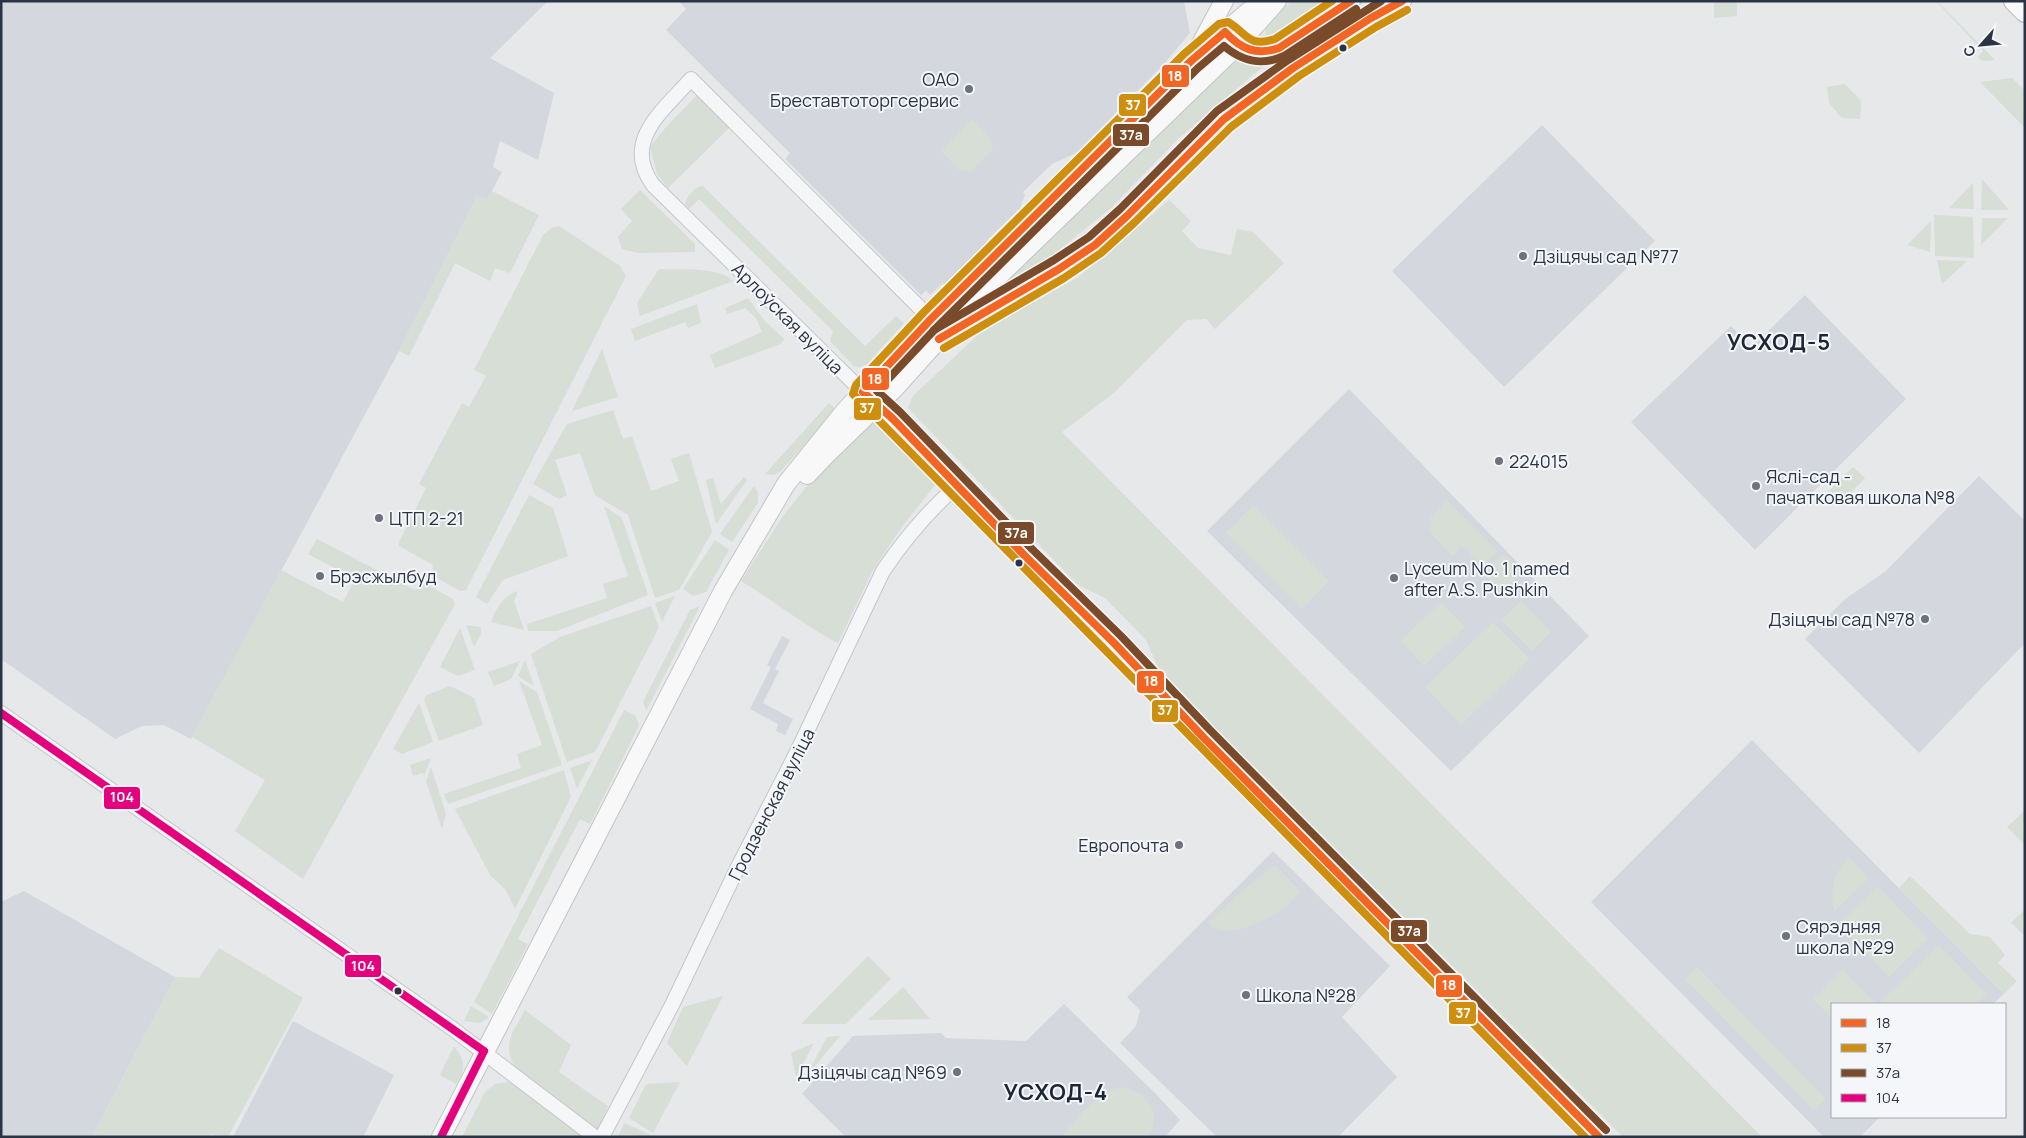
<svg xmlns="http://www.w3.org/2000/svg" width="2026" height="1138" font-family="Manrope,sans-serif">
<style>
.built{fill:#d4d7dd}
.green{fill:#d6ded6}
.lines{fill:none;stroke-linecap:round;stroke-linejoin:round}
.minor-casing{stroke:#c4c6c8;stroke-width:16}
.major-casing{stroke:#c2c5c8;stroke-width:20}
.highway-casing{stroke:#b8bbbf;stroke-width:22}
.minor{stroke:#f5f6f7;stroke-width:14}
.major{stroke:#f8f8f8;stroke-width:18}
.highway{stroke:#f8f8f8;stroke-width:20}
.bus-1-casing{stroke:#f4f6f9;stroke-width:11}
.bus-2-casing{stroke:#f4f6f9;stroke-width:11}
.bus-3-casing{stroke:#f4f6f9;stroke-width:11}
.bus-4-casing{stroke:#f4f6f9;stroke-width:11}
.bus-1{stroke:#f26522;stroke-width:8}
.bus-2{stroke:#ce8f0e;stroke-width:8}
.bus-3{stroke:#7a4b2a;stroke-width:8}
.bus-4{stroke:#e5007d;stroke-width:8}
.bus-dot{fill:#2b3445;stroke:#f4f6f9;stroke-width:2}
.poi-dot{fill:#6c737f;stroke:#f4f6f9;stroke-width:2}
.labels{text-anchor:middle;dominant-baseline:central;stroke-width:4;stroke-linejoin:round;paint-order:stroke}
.poi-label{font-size:18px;fill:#2b3445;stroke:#f4f6f9;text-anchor:start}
.street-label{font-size:18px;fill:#2b3445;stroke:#f4f6f9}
.district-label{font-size:22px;font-weight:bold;letter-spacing:1px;fill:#1d2536;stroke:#f4f6f9}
.line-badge{stroke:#f4f6f9;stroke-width:2}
.badge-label{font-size:14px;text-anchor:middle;font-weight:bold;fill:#fff}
</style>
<rect width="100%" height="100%" fill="#e6e8ea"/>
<g class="built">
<polygon points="1,1 548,1 490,58 554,93 538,160 500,141 493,167 502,172 487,200 477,196 399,351 191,739 164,725 142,726 115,739 1,659"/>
<polygon points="679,1 1184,1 1190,33 1163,65 1076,153 1052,164 1023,192 1025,195 1020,208 988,239 976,257 946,286 943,283 930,295 926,290 921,295 785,159 790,153 666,30 686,9"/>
<polygon points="1542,125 1655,241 1504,387 1392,271"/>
<polygon points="1805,295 1906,399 1755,550 1631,422 1731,326 1752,347"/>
<polygon points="1349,389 1589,636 1451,771 1207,531"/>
<polygon points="1979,476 2025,521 2025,643 1919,753 1805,639 1845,599 1886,571"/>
<polygon points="782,636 790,640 775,669 779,671 763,703 793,719 785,735 776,731 778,724 750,709 771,667 767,665"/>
<polygon points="1752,740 2004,994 1993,1004 1832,1004 1832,1117 1880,1117 1860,1137 1824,1137 1591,902"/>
<polygon points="1273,851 1390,966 1342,1017 1397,1077 1338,1137 1217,1137 1120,1043 1136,1026 1140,1010 1127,997"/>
<polygon points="24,891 175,977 92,1137 1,1137 1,902"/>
<polygon points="1064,1004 1157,1095 1180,1120 1165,1137 846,1137 802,1094 853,1036 941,1033 946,1038 1026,1041"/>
<polygon points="293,1021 394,1075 363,1137 233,1137"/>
</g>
<g class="green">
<polygon points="1291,1 1332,1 1277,38 1271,41 1265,39 1266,28"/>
<path d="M1367,1L1260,69L1179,138L1112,207L1053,255L978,297L1238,54C1255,63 1260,63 1277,56L1362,2Z"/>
<polygon points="1714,1 1737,1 1737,16 1714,18"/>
<polygon points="1936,1 1937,1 1995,60 1982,61 1978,57 1983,51"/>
<polygon points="2012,78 2025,91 2025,128 1980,82"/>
<polygon points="1845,84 1861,101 1860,119 1842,118 1829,103 1827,87"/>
<polygon points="697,95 730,127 668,188 657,174 650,147 667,126"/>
<polygon points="972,119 990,137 993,149 970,172 958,169 941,151"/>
<polygon points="1982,179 2009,210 1981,210"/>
<polygon points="1973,183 1974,209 1949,208"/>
<path d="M703,186L865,346L896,316L904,323L867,364L860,367L854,366L830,341L833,331L699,199L689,209L685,204C687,196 694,187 703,186Z"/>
<polygon points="640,190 695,244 695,252 638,253 622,249 618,237 632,221 621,209"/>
<polygon points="492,191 539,215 510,273 495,268 490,281 455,263 409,356 399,351 477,196 487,200"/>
<polygon points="1169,200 1191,221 1182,231 1198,248 1231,255 1237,229 1253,232 1284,263 1215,329 1206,319 1187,320 1115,392 1062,432 1762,1137 1623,1137 1161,674 1146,640 1105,598 1078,585 908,408 913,396 980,333 1080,276"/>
<polygon points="1934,215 1973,217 1974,258 1935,256"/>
<polygon points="1982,218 2008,218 1981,245"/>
<polygon points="1931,221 1930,252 1907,245"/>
<polygon points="559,226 620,266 626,276 466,590 460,591 432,575 433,565 399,546 399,542 426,488 419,484 462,403 469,407 486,376 474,370 543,235 553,227"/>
<polygon points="1937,260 1967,261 1942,284"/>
<path d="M659,269C680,270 718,266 733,281L640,316L637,303Z"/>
<polygon points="748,298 763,319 784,339 781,344 715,368 710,355 762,332 756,318 745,308 727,314 725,308"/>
<polygon points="697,304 701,323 688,328 685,322 635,341 631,329"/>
<polygon points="602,349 618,397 572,411"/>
<polygon points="829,403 836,410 781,471 774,475 765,474"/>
<polygon points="613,410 623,439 632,436 651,491 679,481 671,459 689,453 712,532 679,590 655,598 628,515 595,495 580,453 555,460 567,495 559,499 533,484 567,424"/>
<path d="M868,421H881L932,471L936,484L901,528L872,572L838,643C804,625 774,601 741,581L783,516L819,471Z"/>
<polygon points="1853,467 1865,478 1840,504 1828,492"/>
<polygon points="744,477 747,480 716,524 706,480 713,478 721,504"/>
<polygon points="754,486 758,492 758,503 732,542 720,534"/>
<polygon points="529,495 553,508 568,556 503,580 487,604 476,597"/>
<polygon points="1447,500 1498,551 1483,566 1462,546 1453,556 1429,532 1432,522 1430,518"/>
<polygon points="1253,505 1329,581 1302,609 1226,533"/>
<polygon points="604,506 622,518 648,595 557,631 528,631 527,624 607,598 603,584 628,576"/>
<polygon points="317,539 415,590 424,583 453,599 455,604 303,879 235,831 265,780 192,737 281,570 343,602 355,579 308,554"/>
<polygon points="715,540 729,550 706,592 693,596 683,589"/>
<polygon points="1503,554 1521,573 1501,592 1482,573"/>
<path d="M518,591L514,601L524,630L491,622C496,608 504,595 518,591Z"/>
<polygon points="675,596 662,622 655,603"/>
<polygon points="1521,601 1551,632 1532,651 1501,620"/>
<polygon points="1441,602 1465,627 1424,666 1400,641"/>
<polygon points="651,606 659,627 595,752 567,762 531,654 560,637"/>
<polygon points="700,606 646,711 643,702 690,610"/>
<polygon points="1493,622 1530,659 1461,725 1425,687"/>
<polygon points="466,625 481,627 481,634 474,647"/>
<polygon points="460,628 475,670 458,676 440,667"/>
<polygon points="525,660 534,686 518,676"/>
<polygon points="520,661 511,679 494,686 488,672"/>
<polygon points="519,681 537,692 562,765 448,804 444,794 521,768 517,754 542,745"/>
<polygon points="450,686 474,698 483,725 439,741 424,699 427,695"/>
<polygon points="419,703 433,742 402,754 393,749"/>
<polygon points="624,710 636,716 639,726 590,824 580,819 518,939 528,944 492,1014 474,1002"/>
<polygon points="431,758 424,776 423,773 413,776 410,765"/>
<polygon points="592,760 577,789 570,768"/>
<polygon points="431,767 446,814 442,829 426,781"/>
<polygon points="564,770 571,797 515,909 505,889 490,875 455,809"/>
<polygon points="2025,810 2025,845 2007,827"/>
<path d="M1849,857L1869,878L1834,912C1830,890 1833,873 1849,857Z"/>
<path d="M1275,865L1300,891C1296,896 1292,902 1287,906C1269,918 1224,945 1208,922L1245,888Z"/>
<polygon points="1910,876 1970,934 1990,937 2005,955 1998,963 2017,981 2004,994 1899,888"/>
<polygon points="1878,886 1928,939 1889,977 1838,924"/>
<polygon points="2025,909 2025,936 2011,923"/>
<polygon points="1939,945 1987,994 1977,1004 1878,1004"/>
<polygon points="219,948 303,998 228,1137 210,1134 209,1137 92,1137 175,977 199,978"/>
<polygon points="868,956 891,979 846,1024 801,1024"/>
<polygon points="1697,967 1826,1099 1814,1111 1685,979"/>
<polygon points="1843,970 1877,1004 1832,1004 1832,1019 1813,999"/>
<polygon points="903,987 930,1019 868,1020"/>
<polygon points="723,996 687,1066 667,1043 683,1007"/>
<polygon points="471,1006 489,1017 480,1023 464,1021"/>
<path d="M525,1010L571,1045L559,1072L608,1106L598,1130L514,1066C502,1042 514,1031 525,1010Z"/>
<polygon points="840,1036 806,1077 827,1037"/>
<polygon points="814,1043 796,1077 791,1053"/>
<path d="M454,1046C465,1060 466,1070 456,1084L440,1075Z"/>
<polygon points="509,1082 585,1137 462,1137 485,1092 495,1084"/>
<polygon points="680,1082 653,1133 629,1118 646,1084"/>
<path d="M1121,1087C1146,1090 1164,1113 1148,1137H1061C1078,1119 1096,1092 1121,1087Z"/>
<polygon points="624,1123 653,1136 618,1137"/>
</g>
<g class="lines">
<defs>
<g id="minor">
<path d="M931,319L691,79C664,110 621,141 653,185L863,392L893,419L1025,556L1114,643L1203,737L1599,1137"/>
<polyline points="1,713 453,1029 595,1137"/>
<path d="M602,1137L672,1005L737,869L797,752L883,571C904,540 929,510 958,485"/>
</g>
<g id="major">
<path d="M1230,38C1244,53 1261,55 1279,48L1351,1"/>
<polyline points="1197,51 1224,1"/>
<polyline points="957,327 1059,269 1095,245 1127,216 1224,119 1293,68 1371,18 1402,1"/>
<polyline points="807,475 826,455 895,388 975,299 1237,46 1277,1"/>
<polyline points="441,1137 723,591 786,484 844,412 931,319 1191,61 1249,11 1263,1"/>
</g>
<polyline id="highway" points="2014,1 2025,12"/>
</defs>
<use href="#minor" class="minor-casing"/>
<use href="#major" class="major-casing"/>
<use href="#highway" class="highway-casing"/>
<use href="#minor" class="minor"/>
<use href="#major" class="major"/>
<use href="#highway" class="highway"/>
<defs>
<g id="bus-1">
<path d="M1351,1L1279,48C1256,56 1241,49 1225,32L1191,61L931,319L863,392L893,419L1025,556L1114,643L1203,737L1599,1137"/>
<polyline points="939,339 1059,269 1095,245 1127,216 1224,119 1293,68 1371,18 1402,1"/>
</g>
<g id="bus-2">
<path d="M1332,1L1275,39C1248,48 1247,33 1228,22L1219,24L1184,54L924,312L856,385L853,394L1585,1137"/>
<polyline points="944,348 1064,278 1101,253 1134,223 1231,127 1299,76 1376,27 1407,10"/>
</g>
<g id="bus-3">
<path d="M1356,9L1284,56C1262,66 1243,62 1224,46L1198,68L938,326L877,391L900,412L1032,549L1121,636L1210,730L1606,1130"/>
<polyline points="934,330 1054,260 1089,237 1120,209 1217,111 1288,60 1381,1"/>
</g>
<g id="bus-4">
<polyline points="1,713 484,1051"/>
<polyline points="441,1137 484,1051"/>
</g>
</defs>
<use href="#bus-1" class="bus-1-casing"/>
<use href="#bus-2" class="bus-2-casing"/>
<use href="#bus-3" class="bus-3-casing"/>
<use href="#bus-4" class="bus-4-casing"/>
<use href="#bus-1" class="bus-1"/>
<use href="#bus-2" class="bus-2"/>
<use href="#bus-3" class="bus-3"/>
<use href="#bus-4" class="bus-4"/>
</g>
<g class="bus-dot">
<circle cx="1343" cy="48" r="4.5"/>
<circle cx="1019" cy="563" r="4.5"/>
<circle cx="398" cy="991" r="4.5"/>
</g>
<g class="poi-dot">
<circle cx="969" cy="89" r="5"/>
<circle cx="1523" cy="256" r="5"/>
<circle cx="1499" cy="461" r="5"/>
<circle cx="1756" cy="486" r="5"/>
<circle cx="379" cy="518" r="5"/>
<circle cx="320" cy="576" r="5"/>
<circle cx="1394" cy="578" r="5"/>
<circle cx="1925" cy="619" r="5"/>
<circle cx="1179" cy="845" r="5"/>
<circle cx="1786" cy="936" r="5"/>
<circle cx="1246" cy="995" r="5"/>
<circle cx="957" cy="1072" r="5"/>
</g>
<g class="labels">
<g class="poi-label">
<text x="959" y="79" text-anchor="end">ОАО<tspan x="959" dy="21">Бреставтоторгсервис</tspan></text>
<text x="1533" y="256">Дзіцячы сад №77</text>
<text x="1509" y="461">224015</text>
<text x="1766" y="476">Яслі-сад -<tspan x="1766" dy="21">пачатковая школа №8</tspan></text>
<text x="389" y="518">ЦТП 2-21</text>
<text x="1404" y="568">Lyceum No. 1 named<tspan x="1404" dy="21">after A.S. Pushkin</tspan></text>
<text x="330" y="576">Брэсжылбуд</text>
<text x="1915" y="619" text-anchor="end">Дзіцячы сад №78</text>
<text x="1169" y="845" text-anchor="end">Европочта</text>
<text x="1796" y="926">Сярэдняя<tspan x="1796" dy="21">школа №29</tspan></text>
<text x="1256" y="995">Школа №28</text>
<text x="947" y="1072" text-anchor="end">Дзіцячы сад №69</text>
</g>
<g class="street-label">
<text transform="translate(788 318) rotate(45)">Арлоўская вуліца</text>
<text transform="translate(771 804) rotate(-63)">Гродзенская вуліца</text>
</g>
<g class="district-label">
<text x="1779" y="342">УСХОД-5</text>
<text x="1056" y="1092">УСХОД-4</text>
</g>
</g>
<g class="line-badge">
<rect x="1161" y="64" width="29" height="24" rx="5" fill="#f26522"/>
<rect x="1118" y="93" width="29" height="24" rx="5" fill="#ce8f0e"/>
<rect x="1112" y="123" width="38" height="24" rx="5" fill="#7a4b2a"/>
<rect x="861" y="367" width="29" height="24" rx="5" fill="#f26522"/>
<rect x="853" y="397" width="29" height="24" rx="5" fill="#ce8f0e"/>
<rect x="997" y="521" width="38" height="24" rx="5" fill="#7a4b2a"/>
<rect x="1136" y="670" width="29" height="24" rx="5" fill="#f26522"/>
<rect x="1151" y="699" width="28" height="24" rx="5" fill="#ce8f0e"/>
<rect x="103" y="786" width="38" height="24" rx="5" fill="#e5007d"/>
<rect x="1390" y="919" width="38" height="24" rx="5" fill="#7a4b2a"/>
<rect x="344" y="954" width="38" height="24" rx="5" fill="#e5007d"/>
<rect x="1435" y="974" width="28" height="24" rx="5" fill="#f26522"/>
<rect x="1448" y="1001" width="29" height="24" rx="5" fill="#ce8f0e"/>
</g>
<g class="badge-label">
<text x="1175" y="81">18</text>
<text x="1133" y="110">37</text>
<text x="1131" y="140">37а</text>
<text x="875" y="384">18</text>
<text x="867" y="413">37</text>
<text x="1016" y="538">37а</text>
<text x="1151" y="686">18</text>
<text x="1165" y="715">37</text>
<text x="122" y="802">104</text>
<text x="1409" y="936">37а</text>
<text x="363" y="971">104</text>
<text x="1449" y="990">18</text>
<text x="1463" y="1018">37</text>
</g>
<rect width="2026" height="1138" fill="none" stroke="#2b3445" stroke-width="5"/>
<rect x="1831" y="1003" width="175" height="115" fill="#f4f6f9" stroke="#a4a8b1"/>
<rect x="1841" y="1019" width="25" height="8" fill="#f26522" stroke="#a4a8b1"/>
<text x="1876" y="1028" font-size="15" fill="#2b3445">18</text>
<rect x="1841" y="1044" width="25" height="8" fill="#ce8f0e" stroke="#a4a8b1"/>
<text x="1876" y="1053" font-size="15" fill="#2b3445">37</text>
<rect x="1841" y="1069" width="25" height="8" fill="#7a4b2a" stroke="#a4a8b1"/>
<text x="1876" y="1078" font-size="15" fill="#2b3445">37а</text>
<rect x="1841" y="1094" width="25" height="8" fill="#e5007d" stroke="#a4a8b1"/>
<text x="1876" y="1103" font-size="15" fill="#2b3445">104</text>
<g transform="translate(1981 45) rotate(243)" stroke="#f4f6f9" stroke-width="4" paint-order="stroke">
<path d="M0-4L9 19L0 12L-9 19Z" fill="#2b3445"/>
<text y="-8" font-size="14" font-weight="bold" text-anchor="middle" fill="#2b3445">С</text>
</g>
</svg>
